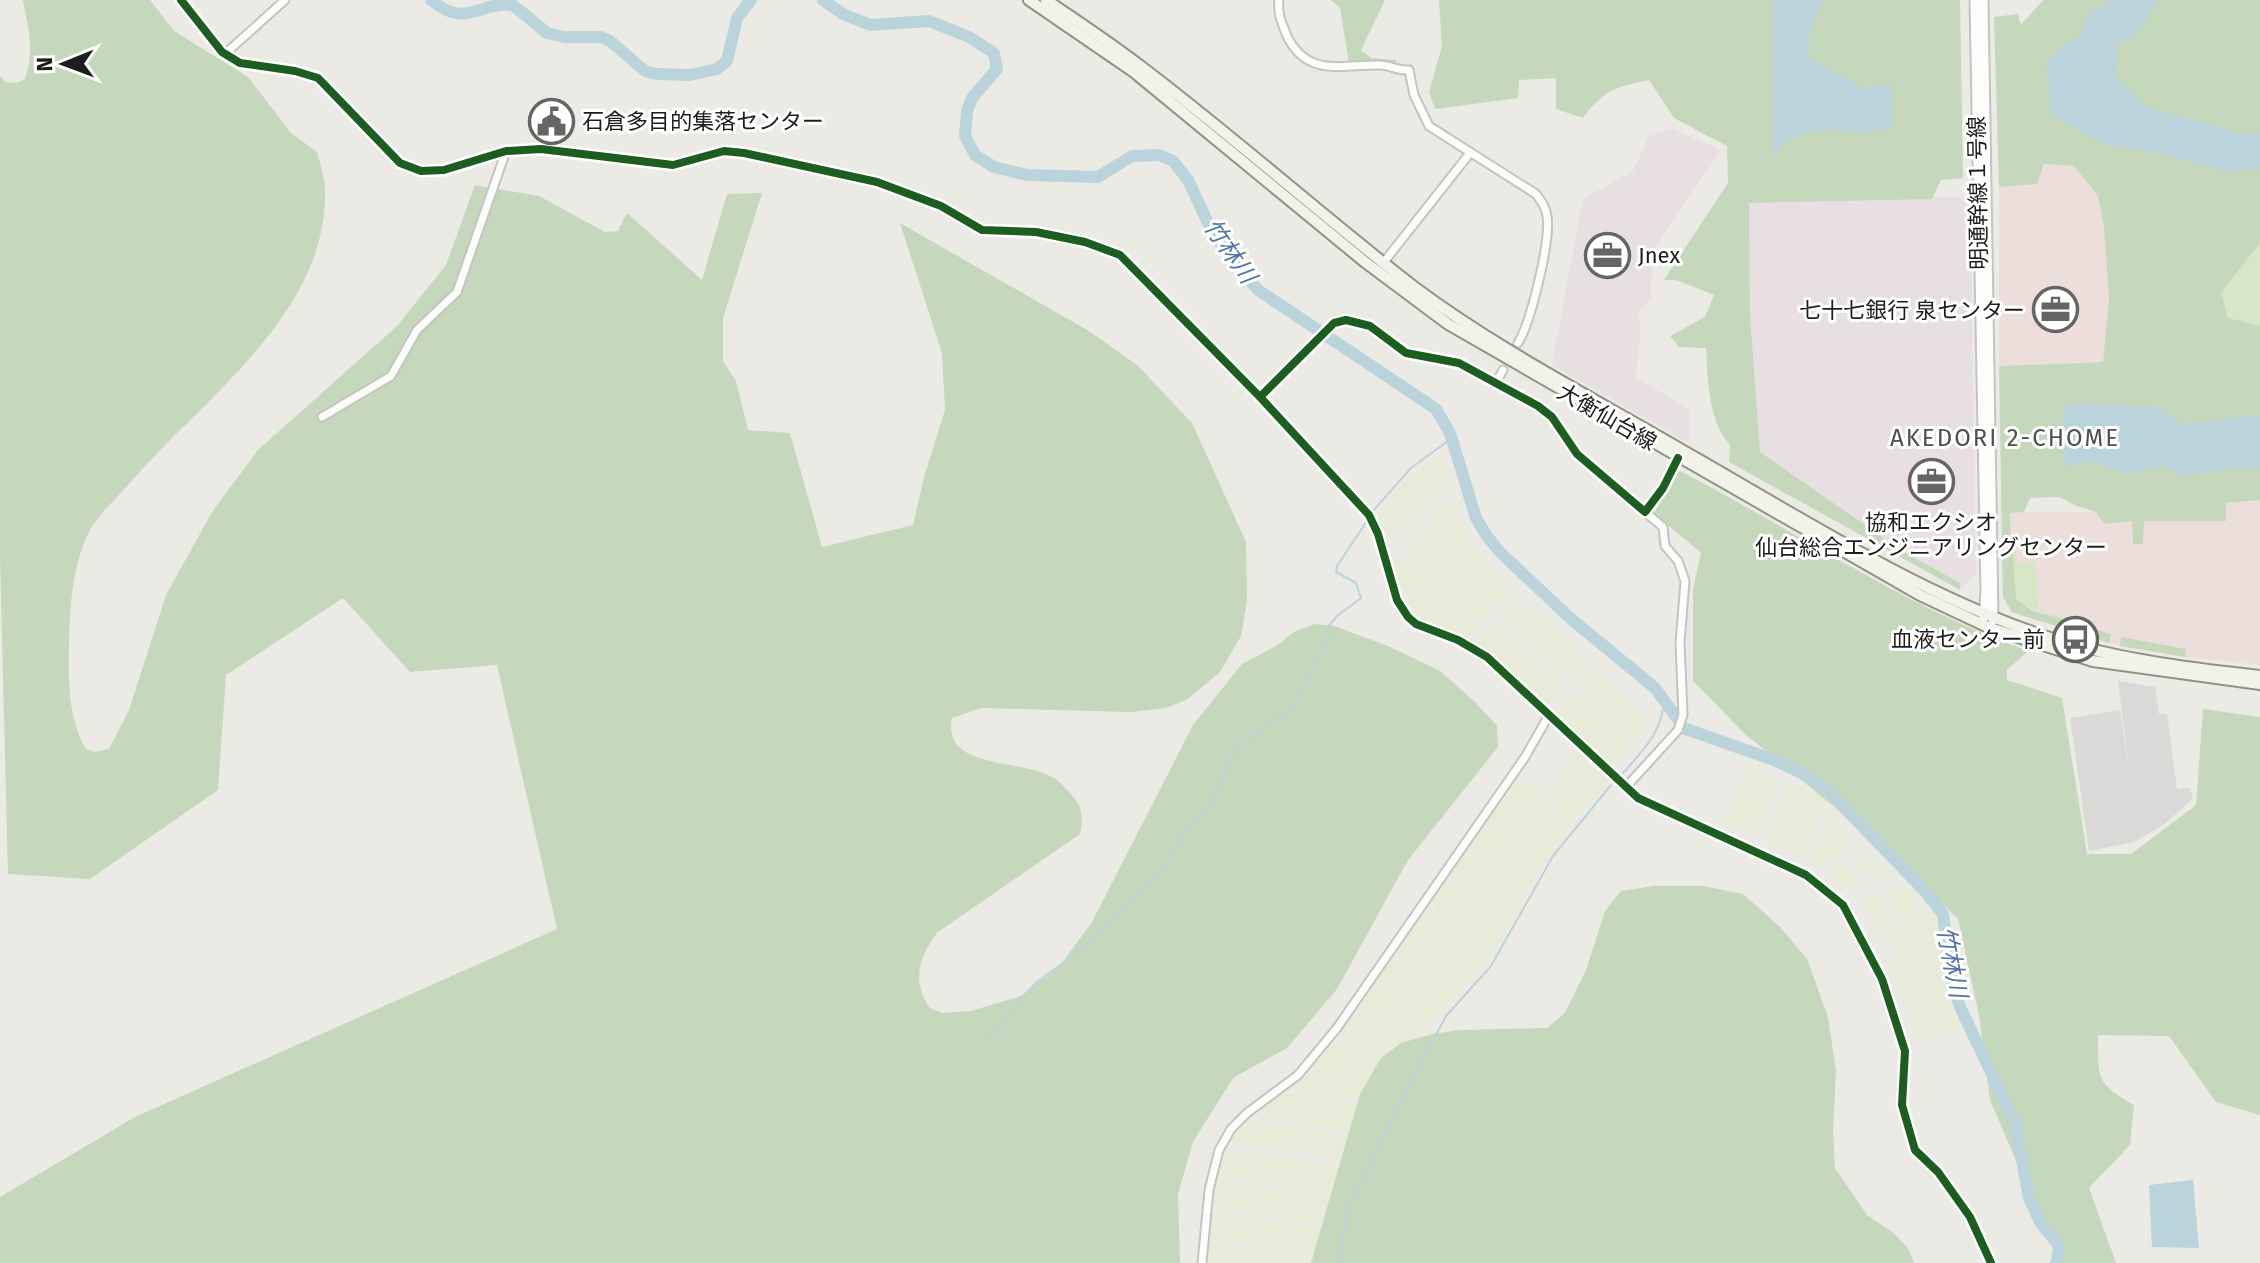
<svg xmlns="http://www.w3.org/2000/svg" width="2260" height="1263" font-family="'Fira Sans','Noto Sans JP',sans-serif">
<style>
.residential{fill:#dad9d7}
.commercial{fill:#ecdfdb}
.industrial{fill:#e8dfe3}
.farmland{fill:#e9ebd9}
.grass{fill:#d6e7c6}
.forest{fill:#c5d8bc}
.water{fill:#bbd4dc}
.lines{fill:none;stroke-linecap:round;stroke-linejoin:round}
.stream{stroke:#bbd4dc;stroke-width:2}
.river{stroke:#bbd4dc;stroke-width:12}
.minor-casing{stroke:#c4c4c1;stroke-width:11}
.tertiary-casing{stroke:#c4c4c1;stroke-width:13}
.secondary-casing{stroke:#91947f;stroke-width:14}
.minor{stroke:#fcfcfb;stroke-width:7}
.tertiary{stroke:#fcfcfb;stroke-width:9}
.secondary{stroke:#f1f2ea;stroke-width:10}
.cycleway-casing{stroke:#fff;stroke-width:13}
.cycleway{stroke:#1b5e20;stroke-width:8}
.labels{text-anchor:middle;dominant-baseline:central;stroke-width:6;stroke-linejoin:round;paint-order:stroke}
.poi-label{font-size:22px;fill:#1d1d1d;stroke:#fff;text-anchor:start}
.street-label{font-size:22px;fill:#1d1d1d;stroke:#fff}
.water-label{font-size:24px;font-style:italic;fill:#5076a6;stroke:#fff}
.neighbourhood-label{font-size:24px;letter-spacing:2px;fill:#505050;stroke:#fff}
</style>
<rect width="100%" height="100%" fill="#ebeae5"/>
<polygon class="residential" points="2118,681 2155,687 2159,714 2167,714 2177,789 2190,788 2193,798 2166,823 2134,842 2089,851 2070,718 2120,710 2130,777"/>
<g class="commercial">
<polygon points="2043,164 2074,166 2098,196 2104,227 2109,298 2103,362 1999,366 1999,187 2037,184"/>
<polygon points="2260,500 2260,665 2185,657 2109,643 2012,612 2003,597 2002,545 2011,544 2010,512 2096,512 2117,521 2132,521 2143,544 2143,521 2225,520 2225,503"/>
</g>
<g class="industrial">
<polygon points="1673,129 1721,150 1652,252 1651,297 1639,312 1640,343 1635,376 1690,411 1689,443 1552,365 1583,199 1633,171 1649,136"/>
<polygon points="1970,197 1976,574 1960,590 1960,583 1905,553 1760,452 1750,315 1749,202"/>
</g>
<g class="farmland">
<polygon points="1441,456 1448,478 1445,482 1446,486 1389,539 1377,516 1404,481"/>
<polygon points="1454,498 1469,542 1508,590 1509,593 1494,609 1418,536 1449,499"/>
<polygon points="1416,538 1492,611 1479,624 1409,557 1410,554 1407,549"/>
<polygon points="1399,558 1403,562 1407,559 1478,626 1468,636 1450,633 1429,623 1416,612 1393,566"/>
<polygon points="1518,597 1562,635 1586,664 1572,678 1567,676 1501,613"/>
<polygon points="1499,622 1567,685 1548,705 1504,664 1472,646"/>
<polygon points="1596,669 1648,719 1648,723 1632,742 1582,695 1584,692 1580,687"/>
<polygon points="1572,696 1575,699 1578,696 1630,745 1612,765 1556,713"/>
<polygon points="1574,749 1609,783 1572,823 1547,795 1567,770"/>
<polygon points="1750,763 1778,786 1770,806 1738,792"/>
<polygon points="1516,781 1525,783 1569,829 1555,848 1507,800 1510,797 1505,793"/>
<polygon points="1788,783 1828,795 1803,857 1765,839"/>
<polygon points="1737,795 1769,809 1757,836 1725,823"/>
<polygon points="1502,799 1554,851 1536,876 1484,822"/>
<polygon points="1832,803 1842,816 1838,823 1847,836 1840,855 1818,869 1809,863"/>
<polygon points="1483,824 1535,879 1521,903 1467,850"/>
<polygon points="1871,855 1886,866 1890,873 1878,880 1870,869 1862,876 1856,868"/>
<polygon points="1468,856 1519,908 1505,932 1449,876 1461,857 1464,859"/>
<polygon points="1841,862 1860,880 1842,891 1827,872"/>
<polygon points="1446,879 1503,937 1490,961 1478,955 1436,913 1436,904 1431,900"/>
<polygon points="1906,883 1919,896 1911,900 1915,907 1924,902 1927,904 1926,908 1902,919 1887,895"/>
<polygon points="1878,893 1894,920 1882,925 1884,929 1874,933 1869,923 1874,920 1864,901"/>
<polygon points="1426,905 1485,966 1465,984 1410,929"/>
<polygon points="1932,910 1939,916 1943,930 1895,956 1884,933"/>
<polygon points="1406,933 1410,933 1463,987 1445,1009 1393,953"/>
<polygon points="1941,936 1945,941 1946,954 1894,978 1887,963"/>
<polygon points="1946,957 1946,997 1908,1014 1894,980"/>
<polygon points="1391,958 1444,1011 1435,1015 1422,1033 1375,983 1387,959 1390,961"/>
<polygon points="1373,986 1423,1040 1411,1065 1359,1015 1359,1008"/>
<polygon points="1945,1000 1961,1025 1920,1045 1908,1017"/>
<polygon points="1353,1015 1409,1068 1392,1093 1338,1036"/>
<polygon points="1335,1040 1389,1096 1389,1104 1293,1090 1293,1085 1303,1078 1330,1043 1332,1044"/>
<polygon points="1285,1092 1388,1109 1372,1134 1268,1118 1267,1114 1255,1111"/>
<polygon points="1246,1119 1369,1140 1367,1163 1229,1142 1239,1122 1244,1122"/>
<polygon points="1227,1148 1358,1170 1349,1197 1216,1175 1220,1156"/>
<polygon points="1217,1179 1348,1201 1345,1228 1209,1206 1214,1181"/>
<polygon points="1208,1210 1343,1232 1334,1259 1214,1240 1214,1236 1209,1235"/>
<polygon points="1212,1243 1332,1262 1205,1263 1208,1246"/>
</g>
<g class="grass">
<polygon points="2260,218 2260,378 2205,290"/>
<path d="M2013,554H2017V563H2036L2038,608H2043L2044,614L2066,616L2065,621C2047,615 2032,610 2016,599Z"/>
</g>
<g class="forest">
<path d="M23,0H150L174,31L248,77L291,133L317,152C320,163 324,176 325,188C329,314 203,397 129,484C116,499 95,517 87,536C72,570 70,606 69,643C68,678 68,719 86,749L95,752L109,749L129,710L166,595L212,512L258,450L397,326L446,265L475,185L539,196L605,232L618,231L627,213L702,280L727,194L762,193L723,318V361L736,381L748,430L790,433L822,547L913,525L924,477L945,410L942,353L900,223L1089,331L1137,365L1192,423L1246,542L1247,601L1241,636L1220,672L1186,700L1166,708L1131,712L981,708L952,718C941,770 1023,759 1052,777C1061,782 1069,791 1075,799C1083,810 1083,821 1080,834L938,932C919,956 911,981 930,1008L943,1013L971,1011L1021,996L1059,967L1092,922L1193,725L1242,664L1276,646L1294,632L1314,624L1334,626L1388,646L1440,671L1475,702L1497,726L1498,747L1408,860L1337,989L1287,1048L1233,1078L1193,1142L1178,1194L1180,1263H0V1197L135,1117L557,929L497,665L410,672L343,598L226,675L218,790L90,879L8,874L0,556V76L5,82L17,83L25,79C35,53 28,26 23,0Z"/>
<polygon points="1331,0 1385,0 1361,50 1371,58 1396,60 1396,64 1349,63 1340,8"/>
<path d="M1439,0H1960L1963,178L1941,180L1932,199L1749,203L1750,315L1760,452L1904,552L1960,583V590L1729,462L1730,445C1708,421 1708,379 1706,348L1679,347L1670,336L1705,317L1714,295L1676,280H1664L1728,183L1727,146L1674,118L1649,80C1616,87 1603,90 1583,118L1556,109V78L1519,80L1518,98L1435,109L1429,92L1442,46Z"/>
<polygon points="2043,0 2260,0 2260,243 2221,293 2228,318 2260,326 2260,500 2226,503 2226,521 2144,521 2143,544 2133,544 2132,521 2104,524 2096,512 2074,505 2060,497 2030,498 2024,512 2010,513 2011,544 2002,545 1999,366 2103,362 2109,298 2104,227 2098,196 2074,166 2044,164 2037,184 1999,187 1994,17 2018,14 2021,25"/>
<path d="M1678,470C1795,530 1904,607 2028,651L2007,670V680L2062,698L2087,854H2131L2196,805L2203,709L2260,717V1115L2216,1102L2169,1036L2098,1035C2099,1078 2094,1082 2134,1105L2130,1145L2089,1188L2116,1263H2060L1990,1100L1979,1015L1958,919L1898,859L1745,734L1693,681V590L1701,553L1654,513Z"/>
<polygon points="2002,554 2013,554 2016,599 2031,610 2111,634 2109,643 2012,612 2003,597"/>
<polygon points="2121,637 2186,649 2185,657 2120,646"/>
<polygon points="1654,886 1703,886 1743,894 1781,928 1807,959 1828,1017 1836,1071 1833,1132 1835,1168 1867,1215 1895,1234 1909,1250 1914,1263 1311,1263 1360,1094 1381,1058 1401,1043 1432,1034 1460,1030 1547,1028 1565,1013 1586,970 1605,911 1621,891"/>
</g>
<g class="water">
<path d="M1773,0H1825C1813,19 1806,35 1809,57L1863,88L1891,84V130H1872L1863,135C1837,125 1800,129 1779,148V155H1773Z"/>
<polygon points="2105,0 2157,0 2140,30 2118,44 2116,78 2146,107 2243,134 2260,132 2260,169 2230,172 2161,154 2104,144 2052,116 2046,64 2065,44 2080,36 2092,7 2104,7"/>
<polygon points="2083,403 2159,407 2183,424 2260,415 2260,469 2238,467 2184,477 2163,466 2129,474 2091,462 2064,466 2063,407"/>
<polygon points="2193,1180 2199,1248 2152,1247 2149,1185"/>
</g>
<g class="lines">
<g class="stream">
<polyline points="1372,512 1411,468 1452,438"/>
<path d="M1623,773C1641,753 1666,728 1663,698"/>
<polyline points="982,1043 995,1032 1018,1002 1037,982 1090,943 1156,878 1182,838 1212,801 1234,753 1264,726 1292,709 1323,647 1331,640 1326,629 1337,616 1361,598 1356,583 1336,572 1337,566 1369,518"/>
<polyline points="1337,1263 1341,1253 1348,1206 1365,1178 1390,1122 1446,1016 1491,966 1553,856 1611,785"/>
</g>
<g class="river">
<path d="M431,0C467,30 478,1 513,5L547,33L564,37H601L610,41L645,71L657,74L690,75L717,69L727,61L737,18L751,0"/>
<polyline points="823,0 843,14 870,25 929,21 969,37 994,53 997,69 972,98 967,111 965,136 975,155 994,167 1027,175 1098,177 1132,156 1159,155 1173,161 1188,180 1208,223 1226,251 1258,290 1436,409 1450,433 1476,518 1486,535 1500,552 1570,618 1655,688 1677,718"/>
<polyline points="1686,729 1774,760 1804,774 1826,789 1924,890 1943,914 1950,973 1960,1007 2015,1123 2029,1198 2040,1222 2060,1247 2056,1263"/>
</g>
<defs>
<g id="minor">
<polyline points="181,0 222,52 240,63 295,71 318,78 400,163 421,171 444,170 506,151 541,149 673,165 724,151 744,153 877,182 941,206 982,230 1036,232 1085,242 1120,255 1260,397 1334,323 1346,320 1370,326 1406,353 1459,363 1538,406 1552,417 1577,454 1645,512 1663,488 1678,458"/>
<path d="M1279,0C1277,13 1282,24 1287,36C1307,77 1341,65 1379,65C1391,65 1397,71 1409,70L1414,95L1429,126L1536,194C1541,201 1546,207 1547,216C1551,240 1531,322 1518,343"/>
<polyline points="226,53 285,0"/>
<polyline points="1384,262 1470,153"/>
<polyline points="1496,383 1503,370"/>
<polyline points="1260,397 1369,515 1378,534 1397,600 1408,617 1416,624 1458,640 1487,657 1638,798 1806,875 1843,905 1882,979 1905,1051 1902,1105 1915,1150 1938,1172 1970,1217 1991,1263"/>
<polyline points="322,417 391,376 417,330 457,292 506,151"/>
<polyline points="1626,787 1678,730 1683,715 1680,643 1685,581 1678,561 1665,546 1663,527 1645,512"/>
<polyline points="1202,1263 1209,1190 1219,1150 1231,1129 1247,1113 1298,1075 1337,1028 1525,757 1549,715"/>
</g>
<g id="tertiary">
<polyline points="1975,0 1986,592 1984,617"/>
<polyline points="1983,0 1993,620"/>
</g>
<g id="secondary">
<polyline points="1029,0 1134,72 1365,262 1448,324 1920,595 1990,628 2093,661 2260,684"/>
<path d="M1046,0C1077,21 1109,42 1139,65C1233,136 1321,215 1414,287C1497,349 1591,397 1680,449C1795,514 1913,591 2038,634C2109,658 2185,668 2260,676"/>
</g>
</defs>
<use href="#minor" class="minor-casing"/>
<use href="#tertiary" class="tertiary-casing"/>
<use href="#secondary" class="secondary-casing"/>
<use href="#minor" class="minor"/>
<use href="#tertiary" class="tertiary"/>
<use href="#secondary" class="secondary"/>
<defs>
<g id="cycleway">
<polyline points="181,0 222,52 240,63 295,71 318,78 400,163 421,171 444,170 506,151 541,149 673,165 724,151 744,153 877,182 941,206 982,230 1036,232 1085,242 1120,255 1260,397 1334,323 1346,320 1370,326 1406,353 1459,363 1538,406 1552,417 1577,454 1645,512 1663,488 1678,458"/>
<polyline points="1260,397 1369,515 1378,534 1397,600 1408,617 1416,624 1458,640 1487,657 1638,798 1806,875 1843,905 1882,979 1905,1051 1902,1105 1915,1150 1938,1172 1970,1217 1991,1263"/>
</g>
</defs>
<use href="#cycleway" class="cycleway-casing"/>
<use href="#cycleway" class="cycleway"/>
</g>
<defs>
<symbol id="civic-ring" viewBox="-11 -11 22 22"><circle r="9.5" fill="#fff" stroke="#656563" stroke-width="1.5"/><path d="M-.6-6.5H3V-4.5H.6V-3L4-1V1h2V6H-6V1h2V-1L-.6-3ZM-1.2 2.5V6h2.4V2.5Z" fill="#656563"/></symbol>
<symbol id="office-ring" viewBox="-11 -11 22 22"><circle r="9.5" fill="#fff" stroke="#656563" stroke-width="1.5"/><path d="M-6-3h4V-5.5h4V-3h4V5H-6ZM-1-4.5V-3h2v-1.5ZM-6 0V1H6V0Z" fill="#656563"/></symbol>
<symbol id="bus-ring" viewBox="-11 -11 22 22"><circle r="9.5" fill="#fff" stroke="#656563" stroke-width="1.5"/><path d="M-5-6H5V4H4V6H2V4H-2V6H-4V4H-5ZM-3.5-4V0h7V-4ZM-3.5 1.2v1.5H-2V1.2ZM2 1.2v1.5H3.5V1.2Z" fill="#656563"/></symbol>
</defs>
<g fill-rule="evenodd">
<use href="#civic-ring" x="526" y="96" width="51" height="51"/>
<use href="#office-ring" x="1582" y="230" width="51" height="51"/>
<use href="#office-ring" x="2030" y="284" width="51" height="51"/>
<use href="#office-ring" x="1906" y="456" width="51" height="51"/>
<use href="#bus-ring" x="2050" y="614" width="51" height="51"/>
</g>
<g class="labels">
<g class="poi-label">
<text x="582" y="121">石倉多目的集落センター</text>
<text x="1638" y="255">Jnex</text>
<text x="2025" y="310" text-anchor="end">七十七銀行 泉センター</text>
<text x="1931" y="522" text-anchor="middle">協和エクシオ<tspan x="1931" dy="25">仙台総合エンジニアリングセンター</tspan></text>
<text x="2045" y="639" text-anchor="end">血液センター前</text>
</g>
<g class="street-label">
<text transform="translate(1978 193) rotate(-91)">明通幹線１号線</text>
<text transform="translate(1607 417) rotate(30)">大衡仙台線</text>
</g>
<g class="water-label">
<text transform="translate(1230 251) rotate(55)">竹林川</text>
<text transform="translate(1952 962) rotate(79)">竹林川</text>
</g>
<g class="neighbourhood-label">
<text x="2005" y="438">AKEDORI 2-CHOME</text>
</g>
</g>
<g transform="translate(64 64) rotate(269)" stroke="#ffffff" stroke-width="6" paint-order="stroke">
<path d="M0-6L14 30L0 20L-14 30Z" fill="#1d1d1d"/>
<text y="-12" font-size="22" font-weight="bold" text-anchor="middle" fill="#1d1d1d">N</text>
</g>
</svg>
